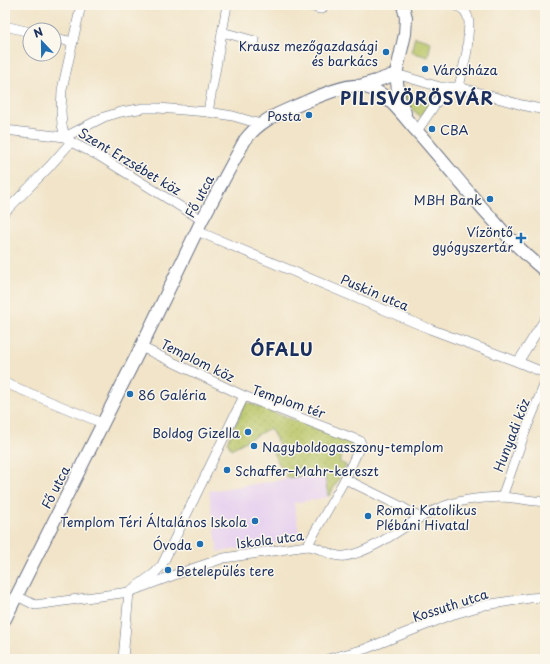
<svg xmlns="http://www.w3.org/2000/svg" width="550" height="664" font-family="'Playpen Sans',sans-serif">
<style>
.built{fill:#e7d2ef}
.grass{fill:url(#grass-dots);stroke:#6a7a63}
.garden{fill:#b9c668;stroke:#6a7a63}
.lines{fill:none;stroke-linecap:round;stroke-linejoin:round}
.minor-casing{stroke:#666e83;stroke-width:10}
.major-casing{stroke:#666e83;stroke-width:14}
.minor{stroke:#fff;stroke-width:9}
.major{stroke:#fff;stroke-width:12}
.poi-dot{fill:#1f6fb2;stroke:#fbf7ec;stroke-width:1.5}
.labels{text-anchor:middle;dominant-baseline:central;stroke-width:3;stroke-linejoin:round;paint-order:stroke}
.poi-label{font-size:13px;fill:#1b2f5e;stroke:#fbf7ec;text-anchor:end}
.street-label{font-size:13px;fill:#1b2f5e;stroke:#fbf7ec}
.district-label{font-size:17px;font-weight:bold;letter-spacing:1px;fill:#1b2f5e;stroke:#fbf7ec}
</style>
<defs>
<pattern id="grass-dots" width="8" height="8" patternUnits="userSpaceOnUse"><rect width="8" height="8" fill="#b9c668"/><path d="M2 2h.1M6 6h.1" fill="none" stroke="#9eaa5d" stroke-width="1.8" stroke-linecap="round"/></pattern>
</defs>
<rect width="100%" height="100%" fill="#fbf7ec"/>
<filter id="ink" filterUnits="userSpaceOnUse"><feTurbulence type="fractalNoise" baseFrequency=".025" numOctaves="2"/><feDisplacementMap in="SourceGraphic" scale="8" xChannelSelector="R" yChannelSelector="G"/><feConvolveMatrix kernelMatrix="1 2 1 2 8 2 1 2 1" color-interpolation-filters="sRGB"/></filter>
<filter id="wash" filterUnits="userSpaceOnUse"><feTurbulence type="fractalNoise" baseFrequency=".012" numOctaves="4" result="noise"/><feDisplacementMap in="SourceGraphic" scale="16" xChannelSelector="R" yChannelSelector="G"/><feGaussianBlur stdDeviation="0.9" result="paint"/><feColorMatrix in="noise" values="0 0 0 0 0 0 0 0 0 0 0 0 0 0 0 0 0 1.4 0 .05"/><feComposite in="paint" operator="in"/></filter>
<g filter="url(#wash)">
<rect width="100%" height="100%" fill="#f1e4c8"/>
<polygon class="built" points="324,473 328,497 294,503 300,539 218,552 209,491"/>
<g class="grass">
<path d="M402,87L410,90L412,99L419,103C425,103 426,100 429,95L431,96L432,91L438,92L421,117L407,105Z"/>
<polygon points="246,402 356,444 352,452 345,449 339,462 346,465 330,495 328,496 324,472 287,478 286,469 282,469 273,453 281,448 270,428 231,449 227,442"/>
</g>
<polygon class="garden" points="415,37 431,42 428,57 411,52"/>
</g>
<g filter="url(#ink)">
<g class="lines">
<defs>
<g id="minor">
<polyline points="81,5 62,90 61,111 62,125 65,137 71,142 99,156 202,220"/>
<polyline points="307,5 320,9 322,9 323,5"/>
<path d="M454,5C464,8 468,13 469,23L467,51L459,87"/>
<polyline points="5,26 30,32"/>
<polyline points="222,32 255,41"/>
<polyline points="54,38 73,42"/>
<polyline points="396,74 440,87 459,87 522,105 545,110"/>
<polyline points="208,112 227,5"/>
<polyline points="5,130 65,137 104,117 121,112 144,108 158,108 208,112 233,116 260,124"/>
<polyline points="417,131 447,87"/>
<polyline points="5,212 49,167 71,142"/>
<polyline points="197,231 430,329 518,362 545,373"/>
<polyline points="141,347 244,396 360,441 361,444 345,479 307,546"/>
<polyline points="518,362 545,319"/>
<polyline points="5,383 102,423"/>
<polyline points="345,479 402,507 420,518"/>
<polyline points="502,497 525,432 545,383"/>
<path d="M17,596L35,605L129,592L177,574L224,558L307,546C320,546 331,558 345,556C369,553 399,530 421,517C443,505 459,500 484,498C490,498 496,497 502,497C517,498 531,501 545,502"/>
<polyline points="123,659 129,592 155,573 162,565 244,396"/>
<polyline points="328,659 365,649 451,615 485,605 530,598 545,597"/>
</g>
<g id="major">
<polyline points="403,5 406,18 405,34 396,74 399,98 405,113"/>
<polyline points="360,86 376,81 396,74"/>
<path d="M5,619L141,347L202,220L245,140C261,119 280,113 303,103C316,97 347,84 360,86C367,87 377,91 383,95C394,103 405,118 414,128C442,159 467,192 495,222C510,240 527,256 545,271"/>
</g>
</defs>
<use href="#minor" class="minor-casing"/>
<use href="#major" class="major-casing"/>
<use href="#minor" class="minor"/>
<use href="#major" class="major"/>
</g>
</g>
<g class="poi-dot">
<circle cx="386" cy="52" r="4"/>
<circle cx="425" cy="69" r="4"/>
<circle cx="309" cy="115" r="4"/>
<circle cx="432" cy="129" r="4"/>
<circle cx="490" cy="199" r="4"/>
<path d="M519 232h4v4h4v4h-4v4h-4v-4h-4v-4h4z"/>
<circle cx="130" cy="394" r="4"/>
<circle cx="248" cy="432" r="4"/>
<circle cx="254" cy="446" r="4"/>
<circle cx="227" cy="470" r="4"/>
<circle cx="368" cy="516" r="4"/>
<circle cx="255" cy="521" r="4"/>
<circle cx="200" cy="544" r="4"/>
<circle cx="168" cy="570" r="4"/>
</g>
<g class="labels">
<g class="poi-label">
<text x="378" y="45">Krausz mezőgazdasági<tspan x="378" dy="15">és barkács</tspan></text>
<text x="433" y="69" text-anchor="start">Városháza</text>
<text x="301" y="115">Posta</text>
<text x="440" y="129" text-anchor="start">CBA</text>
<text x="482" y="199">MBH Bank</text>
<text x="513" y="231">Vízöntő<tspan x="513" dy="15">gyógyszertár</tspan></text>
<text x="138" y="394" text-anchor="start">86 Galéria</text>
<text x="240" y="432">Boldog Gizella</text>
<text x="262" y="446" text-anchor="start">Nagyboldogasszony-templom</text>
<text x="235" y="470" text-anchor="start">Schaffer–Mahr-kereszt</text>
<text x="376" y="509" text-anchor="start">Romai Katolikus<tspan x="376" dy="15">Plébáni Hivatal</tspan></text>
<text x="247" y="521">Templom Téri Általános Iskola</text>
<text x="192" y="544">Óvoda</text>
<text x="176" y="570" text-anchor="start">Betelepülés tere</text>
</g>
<g class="street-label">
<text transform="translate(130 161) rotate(31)">Szent Erzsébet köz</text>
<text transform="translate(199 196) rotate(-62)">Fő utca</text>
<text transform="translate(375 292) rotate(23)">Puskin utca</text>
<text transform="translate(198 360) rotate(26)">Templom köz</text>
<text transform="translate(289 401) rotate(19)">Templom tér</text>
<text transform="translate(511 435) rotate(-69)">Hunyadi köz</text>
<text transform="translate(55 487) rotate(-63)">Fő utca</text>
<text transform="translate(270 539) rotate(-7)">Iskola utca</text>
<text transform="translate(450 605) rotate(-18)">Kossuth utca</text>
</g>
<g class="district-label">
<text x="417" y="98">PILISVÖRÖSVÁR</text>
<text x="282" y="349">ÓFALU</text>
</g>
</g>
<rect width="550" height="664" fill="none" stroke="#fbf7ec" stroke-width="20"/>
<g transform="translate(42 42) rotate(338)"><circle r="19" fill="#fbf7ec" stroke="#a1a7b3"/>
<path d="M0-3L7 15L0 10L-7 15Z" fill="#1f6fb2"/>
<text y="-6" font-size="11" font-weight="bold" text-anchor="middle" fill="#1b2f5e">N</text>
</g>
</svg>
